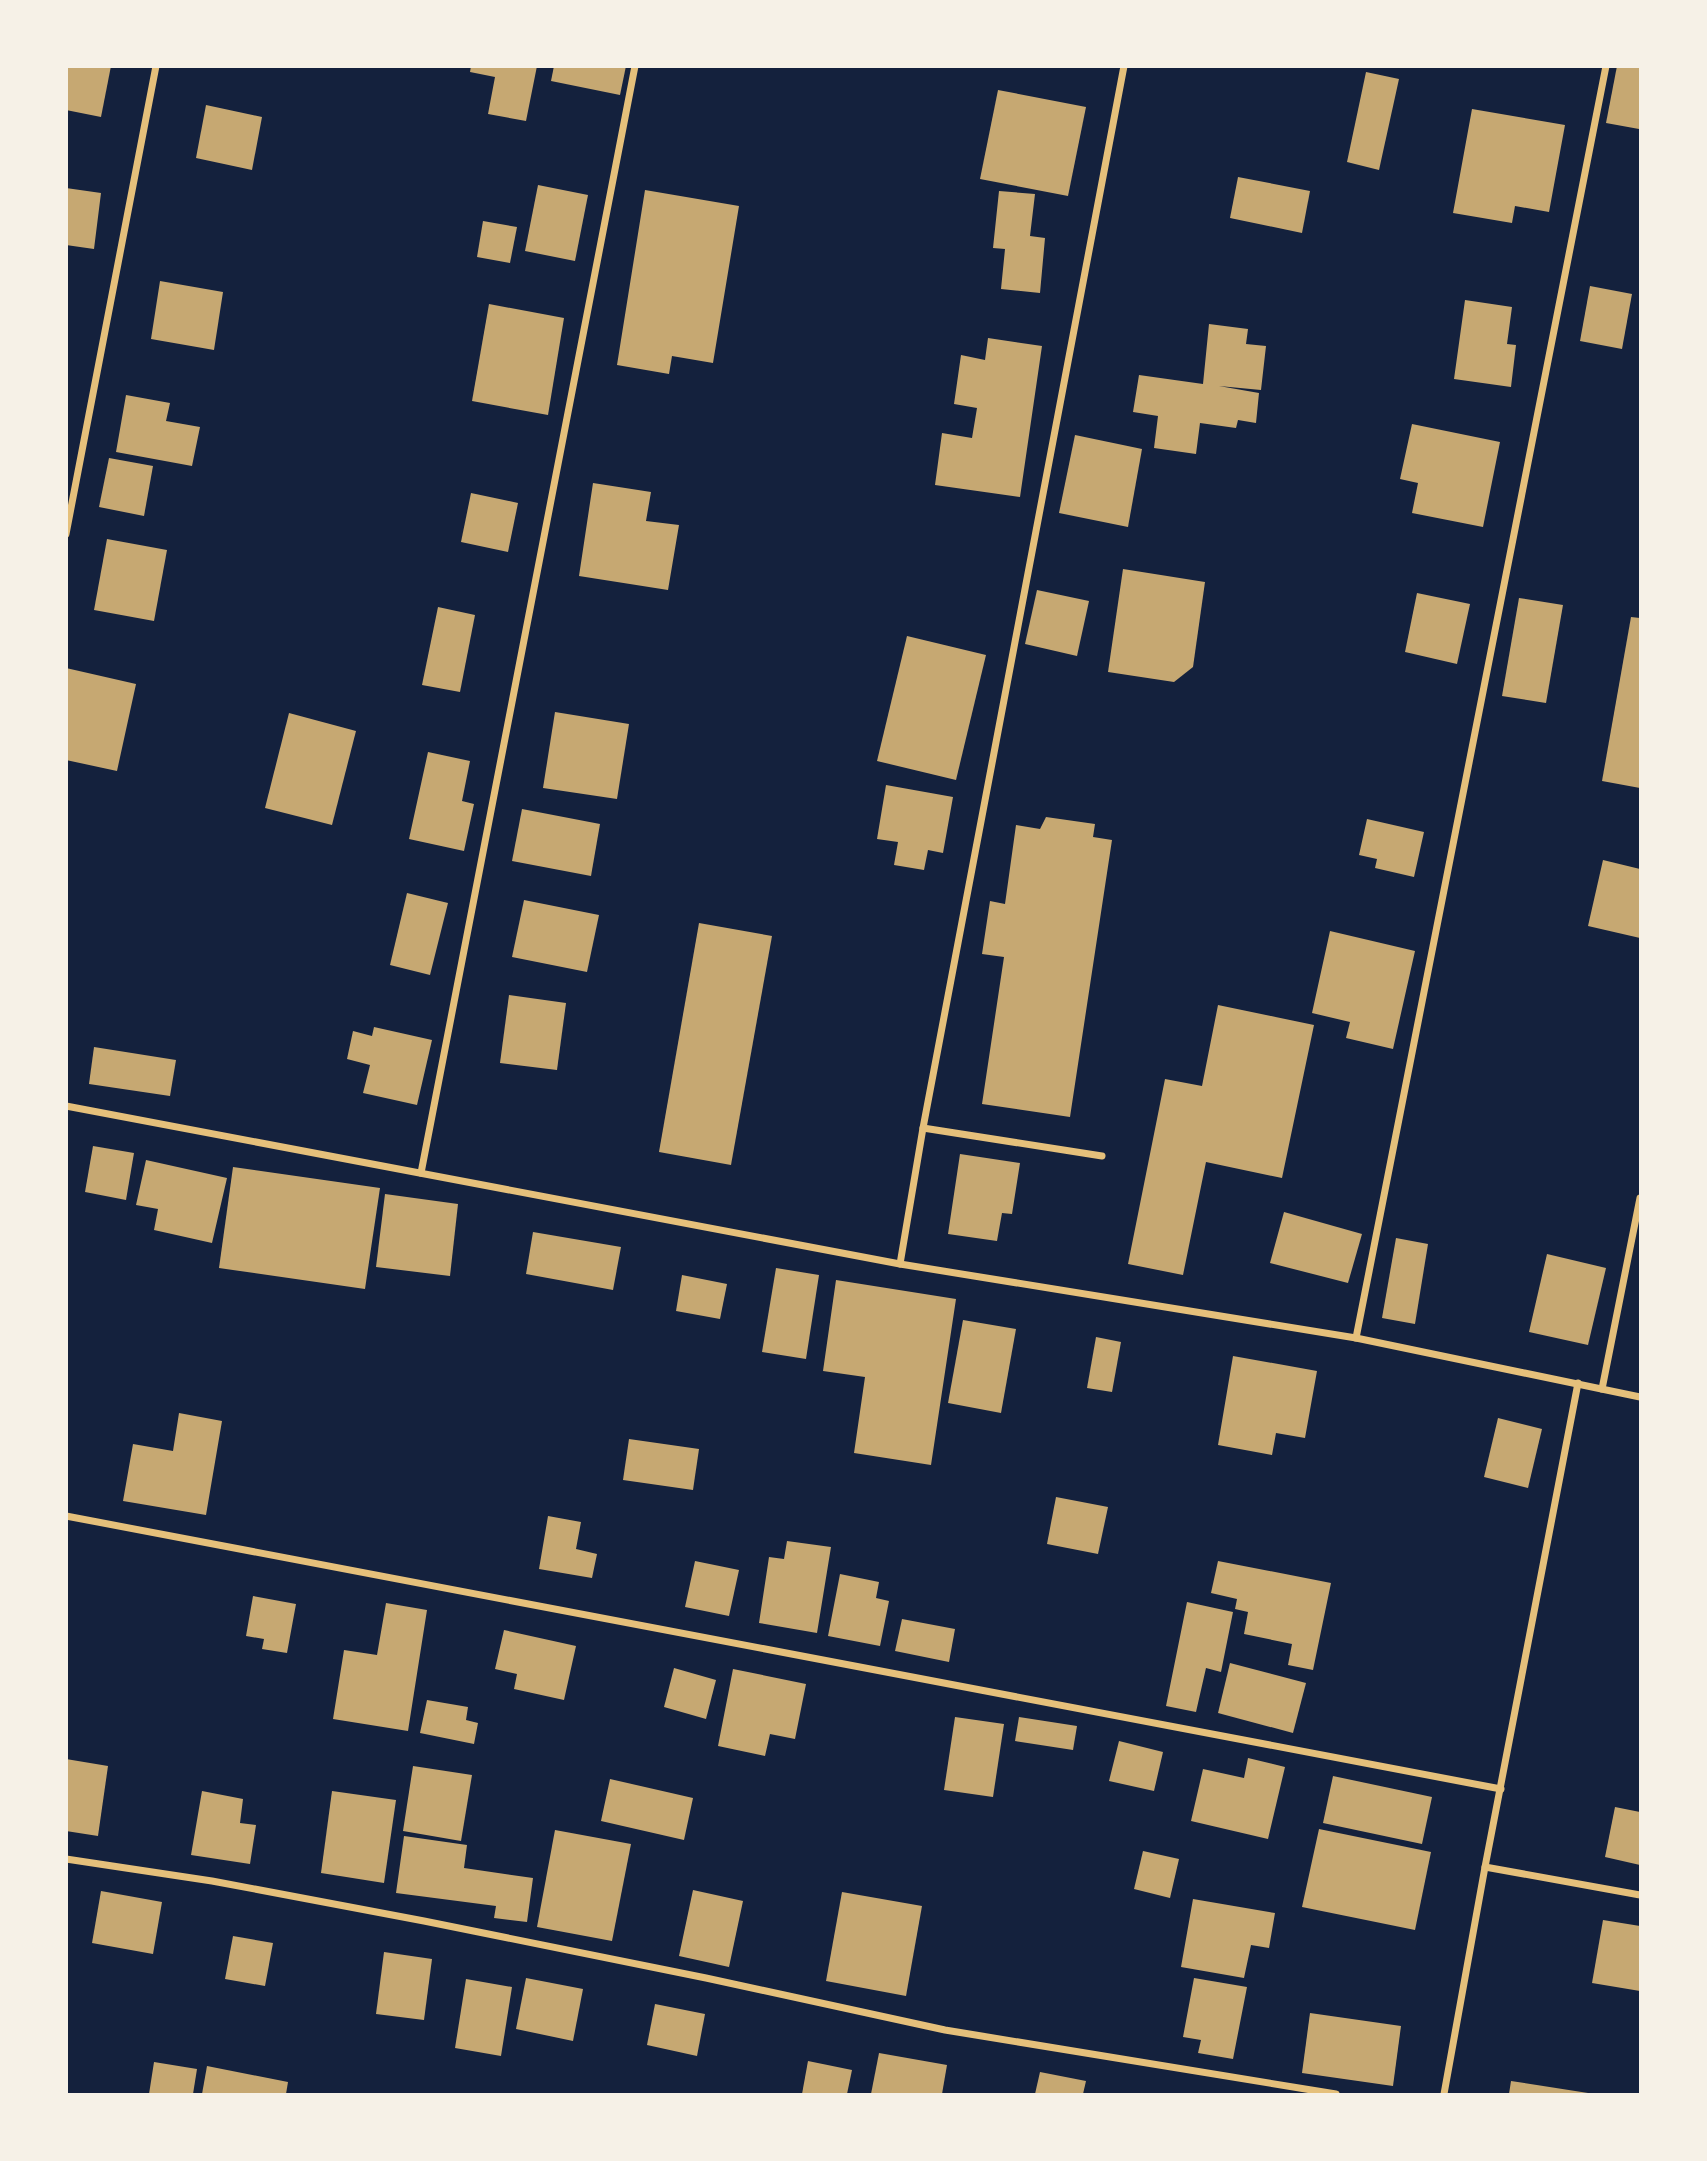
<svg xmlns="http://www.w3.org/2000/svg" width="1707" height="2161" font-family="Arial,sans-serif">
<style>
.building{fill:#c6a872}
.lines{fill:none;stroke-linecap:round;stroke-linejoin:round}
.minor{stroke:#e5c07b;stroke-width:7}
</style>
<rect width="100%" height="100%" fill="#14213d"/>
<g class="building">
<polygon points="66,66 111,66 101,117 66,110"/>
<polygon points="471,66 537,66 526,121 488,114 495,77 470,72"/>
<polygon points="554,66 626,66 620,95 551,81"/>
<polygon points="1617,66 1640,66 1639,129 1606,123"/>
<polygon points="1366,72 1399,79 1379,170 1347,162"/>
<polygon points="998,90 1086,107 1068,196 980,179"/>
<polygon points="206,105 262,117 252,170 196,158"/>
<polygon points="1472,109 1565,125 1549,212 1515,206 1512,223 1453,213"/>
<polygon points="1238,177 1310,191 1302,233 1230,218"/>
<polygon points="538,185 588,195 575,261 525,251"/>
<polygon points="66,188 101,193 94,249 66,245"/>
<polygon points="645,190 739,206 713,363 672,356 669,374 617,365"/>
<polygon points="999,191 1035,194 1030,236 1045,238 1040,293 1001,289 1005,249 993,248"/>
<polygon points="483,221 517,227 510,263 477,257"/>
<polygon points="160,281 223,292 214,350 151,339"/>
<polygon points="1590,286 1632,294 1622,349 1580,341"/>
<polygon points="1465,300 1512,307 1507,344 1516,345 1511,387 1454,379"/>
<polygon points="489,304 564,318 548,415 472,401"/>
<polygon points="1209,324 1248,329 1246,344 1266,346 1261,390 1219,386 1259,393 1256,423 1238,420 1236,428 1200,423 1196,454 1154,448 1158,416 1133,412 1139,375 1203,384"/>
<polygon points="988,338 1042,346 1020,497 935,485 942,433 972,438 977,408 954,404 961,355 985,360"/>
<polygon points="126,395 170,403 166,421 200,427 192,466 116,452"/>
<polygon points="1412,424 1500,442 1483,527 1412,513 1418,483 1400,479"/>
<polygon points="1075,435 1142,449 1128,527 1059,513"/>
<polygon points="109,458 153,466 144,516 99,507"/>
<polygon points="593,483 651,492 646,521 679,525 668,590 579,576"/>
<polygon points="471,493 518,503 508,552 461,542"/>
<polygon points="107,539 167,550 154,621 94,610"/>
<polygon points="1123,569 1205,582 1193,667 1174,682 1108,672"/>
<polygon points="1037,590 1089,601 1077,656 1025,644"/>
<polygon points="1417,593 1470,604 1457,664 1405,652"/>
<polygon points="1519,598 1563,605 1546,703 1502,696"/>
<polygon points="438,607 475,615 460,692 422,685"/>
<polygon points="1631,617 1640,618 1640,788 1602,781"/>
<polygon points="907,636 986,655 956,780 877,761"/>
<polygon points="66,668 136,684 117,771 66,760"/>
<polygon points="555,712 629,724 617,799 543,788"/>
<polygon points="289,713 356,731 332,825 265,808"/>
<polygon points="428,752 470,761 462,801 474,804 464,851 409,839"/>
<polygon points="886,785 953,797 943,853 928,850 924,870 894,865 898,842 877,839"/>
<polygon points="522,809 600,824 591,876 512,861"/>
<polygon points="1046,817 1095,824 1093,837 1112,840 1070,1117 982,1104 1004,957 982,954 990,901 1005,904 1016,825 1040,829"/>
<polygon points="1367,819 1424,832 1414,877 1375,868 1377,859 1359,855"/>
<polygon points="1603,860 1640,869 1640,938 1588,926"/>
<polygon points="407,893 448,903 430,975 390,965"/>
<polygon points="524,900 599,915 587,972 512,957"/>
<polygon points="699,923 772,936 731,1165 659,1152"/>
<polygon points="1330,931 1415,951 1393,1049 1346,1038 1350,1022 1312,1013"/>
<polygon points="509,995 566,1003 557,1070 500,1063"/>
<polygon points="1218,1005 1314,1025 1282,1178 1206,1162 1183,1275 1128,1264 1165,1079 1202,1086"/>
<polygon points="374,1027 432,1040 417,1105 363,1093 370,1065 347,1059 353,1031 372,1036"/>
<polygon points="94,1047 176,1060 170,1096 89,1084"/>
<polygon points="93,1146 134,1153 126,1200 85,1192"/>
<polygon points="960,1154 1020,1163 1012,1214 1002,1213 997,1241 948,1234"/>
<polygon points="146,1160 227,1178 212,1243 154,1230 158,1209 136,1205"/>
<polygon points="233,1167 380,1188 365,1289 219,1268"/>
<polygon points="385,1194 458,1204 450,1276 376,1267"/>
<polygon points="1284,1212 1362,1234 1348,1283 1270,1263"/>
<polygon points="533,1232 621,1247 613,1290 526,1274"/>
<polygon points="1396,1238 1428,1244 1415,1324 1382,1318"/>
<polygon points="1547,1254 1606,1268 1588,1345 1529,1332"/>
<polygon points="776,1268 819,1275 806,1359 762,1352"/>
<polygon points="682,1275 727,1284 720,1319 676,1311"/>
<polygon points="836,1280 956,1299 931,1465 854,1453 865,1377 823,1371"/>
<polygon points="963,1320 1016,1329 1001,1413 948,1403"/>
<polygon points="1096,1337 1121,1342 1112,1392 1087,1388"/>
<polygon points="1233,1356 1317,1371 1305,1438 1276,1433 1272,1455 1218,1445"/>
<polygon points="179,1413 222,1421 206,1515 123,1501 133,1444 173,1451"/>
<polygon points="1498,1418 1542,1429 1528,1488 1484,1477"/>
<polygon points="629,1439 699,1449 693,1490 623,1480"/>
<polygon points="1056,1497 1108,1507 1098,1554 1047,1544"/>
<polygon points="548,1516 581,1522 576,1549 597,1554 592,1578 539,1569"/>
<polygon points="787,1541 831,1547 817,1633 759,1623 769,1557 784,1559"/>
<polygon points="695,1561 739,1570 729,1616 685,1607"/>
<polygon points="1218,1561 1331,1583 1313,1670 1288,1665 1292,1644 1244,1634 1248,1612 1235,1609 1237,1599 1211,1593"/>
<polygon points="840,1574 879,1582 876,1598 889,1601 880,1646 828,1636"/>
<polygon points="253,1596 296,1604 287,1653 262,1649 264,1639 246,1636"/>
<polygon points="1187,1602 1233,1612 1221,1672 1206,1668 1196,1712 1166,1706"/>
<polygon points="386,1603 427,1610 408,1731 333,1719 344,1650 377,1655"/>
<polygon points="902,1619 955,1629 949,1662 895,1651"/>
<polygon points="504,1630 576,1646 564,1700 514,1689 517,1674 495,1669"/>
<polygon points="1230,1663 1306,1683 1293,1733 1218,1713"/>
<polygon points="674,1668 716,1680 706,1719 664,1707"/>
<polygon points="733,1669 806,1684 795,1739 770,1734 765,1756 718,1746"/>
<polygon points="427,1700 468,1707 466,1720 478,1723 474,1744 420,1733"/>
<polygon points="955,1717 1004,1724 993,1797 944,1790"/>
<polygon points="1019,1717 1077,1726 1073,1750 1015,1741"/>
<polygon points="1119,1741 1163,1752 1154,1791 1109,1781"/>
<polygon points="1248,1758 1285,1767 1268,1839 1191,1821 1203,1769 1244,1778"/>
<polygon points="66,1759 108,1766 98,1836 66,1831"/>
<polygon points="413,1766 472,1775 461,1841 403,1831"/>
<polygon points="1333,1776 1432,1797 1422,1844 1323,1823"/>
<polygon points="610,1779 693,1798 684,1840 601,1821"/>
<polygon points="202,1791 243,1799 240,1823 256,1825 250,1864 191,1855"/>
<polygon points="332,1791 396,1800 384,1883 321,1873"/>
<polygon points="1615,1807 1640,1812 1640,1865 1605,1857"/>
<polygon points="1319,1829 1431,1852 1415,1930 1302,1907"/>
<polygon points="555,1830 631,1844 612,1941 537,1927"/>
<polygon points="404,1836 467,1845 464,1868 533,1878 527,1922 494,1918 496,1906 396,1893"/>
<polygon points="1143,1851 1179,1859 1170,1898 1134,1889"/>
<polygon points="693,1890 743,1901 729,1967 679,1956"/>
<polygon points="101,1891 162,1902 153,1954 92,1943"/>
<polygon points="842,1892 922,1906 906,1996 826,1981"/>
<polygon points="1193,1899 1275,1913 1269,1948 1251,1945 1244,1978 1181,1967"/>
<polygon points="1603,1920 1640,1926 1640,1991 1592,1983"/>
<polygon points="233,1936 273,1943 265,1986 225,1979"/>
<polygon points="384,1952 432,1959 424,2020 376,2014"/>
<polygon points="526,1978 583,1989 573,2041 516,2029"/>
<polygon points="1194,1978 1247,1987 1233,2059 1198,2053 1201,2040 1183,2037"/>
<polygon points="466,1979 512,1987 501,2056 455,2048"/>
<polygon points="655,2004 705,2014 697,2056 647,2045"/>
<polygon points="1310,2013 1401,2026 1393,2086 1302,2073"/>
<polygon points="879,2053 947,2065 942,2094 871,2094"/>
<polygon points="808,2061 852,2070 847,2094 802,2094"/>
<polygon points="154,2062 197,2069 193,2094 149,2094"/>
<polygon points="207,2066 288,2082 286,2094 202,2094"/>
<polygon points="1040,2072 1086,2081 1083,2094 1035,2094"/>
<polygon points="1511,2081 1588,2093 1588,2094 1509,2094"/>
</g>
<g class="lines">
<g class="minor">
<polyline points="66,534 156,66"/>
<polyline points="66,1106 900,1264 1356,1338 1640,1397"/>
<polyline points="923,1128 1102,1156"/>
<polyline points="421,1173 635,66"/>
<polyline points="900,1264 923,1128 1124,66"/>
<polyline points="1356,1338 1606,66"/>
<polyline points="1602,1389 1640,1198"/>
<polyline points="66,1516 1501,1789"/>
<polyline points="66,1859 212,1881 424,1921 706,1978 945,2030 1336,2094"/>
<polyline points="1485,1867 1640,1895"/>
<polyline points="1444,2094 1485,1867 1578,1383"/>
</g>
</g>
<rect width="1707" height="2161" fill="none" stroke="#f6f1e7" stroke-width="136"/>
</svg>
